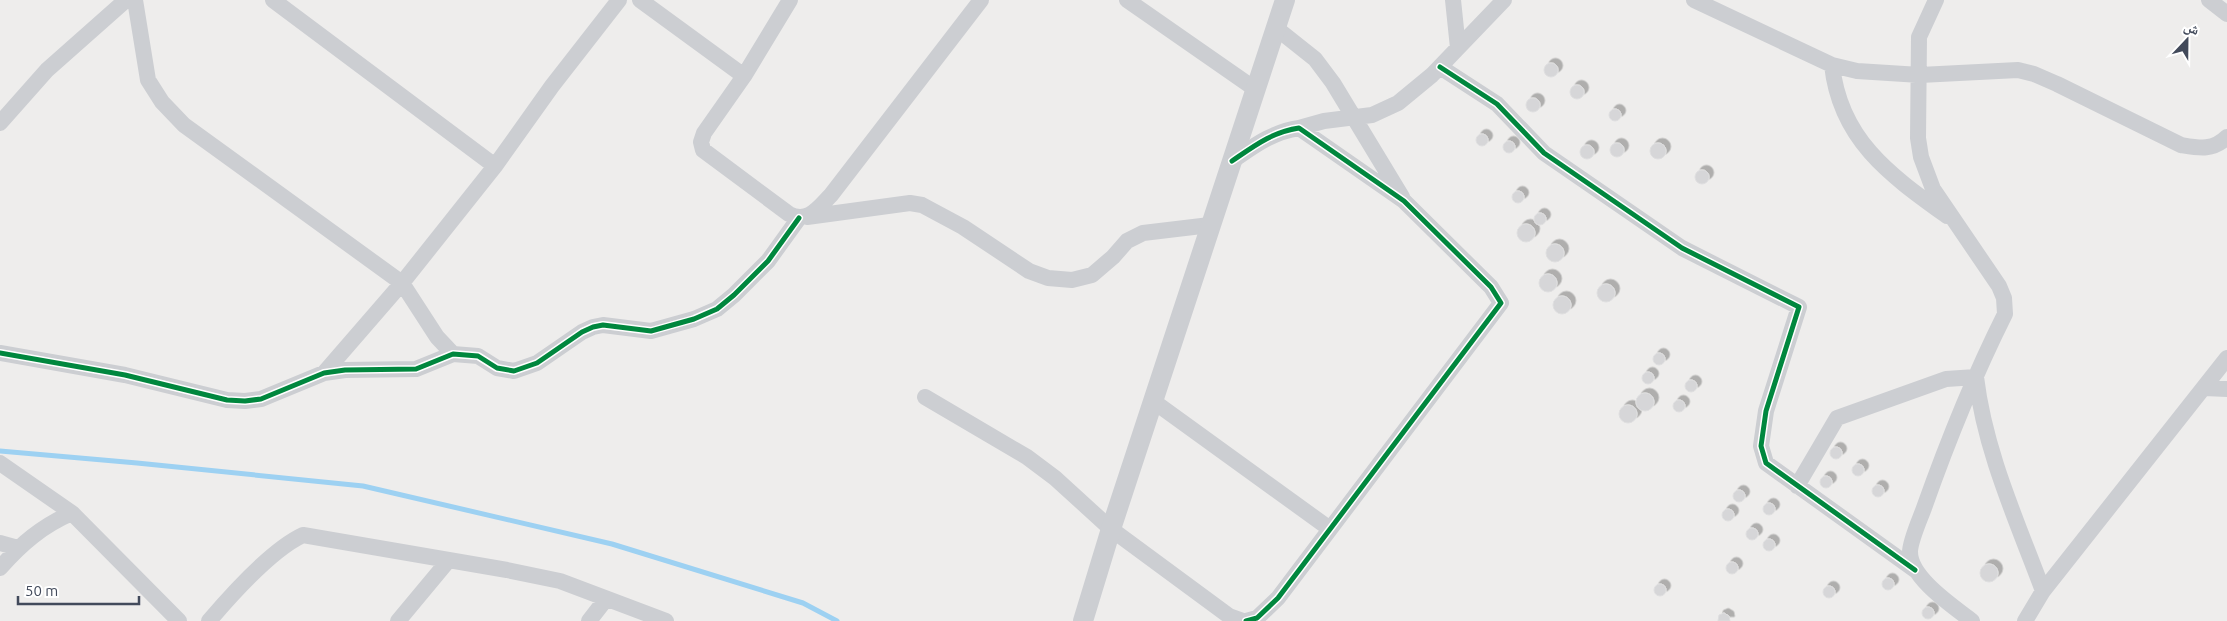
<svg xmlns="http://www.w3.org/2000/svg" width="2227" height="621" font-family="Ubuntu,'Noto Naskh Arabic',sans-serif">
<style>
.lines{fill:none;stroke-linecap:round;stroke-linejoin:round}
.stream{stroke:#9dd1f2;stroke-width:5}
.building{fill:#d6d6d8;stroke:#dededf;filter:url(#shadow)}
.minor{stroke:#ccced2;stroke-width:16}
.tertiary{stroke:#ccced2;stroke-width:20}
.cycleway-casing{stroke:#fff;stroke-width:8}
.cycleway{stroke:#00873e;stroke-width:5}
</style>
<defs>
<filter id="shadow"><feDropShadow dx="4.5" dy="-4.5" stdDeviation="0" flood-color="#0004"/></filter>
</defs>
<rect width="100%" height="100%" fill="#eeedec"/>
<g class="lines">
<!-- stream -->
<path class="stream" d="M0,451L137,463L363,486L612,544L803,603L837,621"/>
</g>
<!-- building -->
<path class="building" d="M1544 70a7 7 0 1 1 14 0a7 7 0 1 1-14 0Z
M1570 92a7 7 0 1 1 14 0a7 7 0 1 1-14 0Z
M1526 105a7 7 0 1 1 14 0a7 7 0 1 1-14 0Z
M1609 115a6 6 0 1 1 12 0a6 6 0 1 1-12 0Z
M1476 140a6 6 0 1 1 12 0a6 6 0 1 1-12 0Z
M1503 147a6 6 0 1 1 12 0a6 6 0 1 1-12 0Z
M1650 151a8 8 0 1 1 16 0a8 8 0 1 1-16 0Z
M1610 150a7 7 0 1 1 14 0a7 7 0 1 1-14 0Z
M1580 152a7 7 0 1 1 14 0a7 7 0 1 1-14 0Z
M1695 177a7 7 0 1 1 14 0a7 7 0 1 1-14 0Z
M1512 197a6 6 0 1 1 12 0a6 6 0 1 1-12 0Z
M1534 219a6 6 0 1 1 12 0a6 6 0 1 1-12 0Z
M1517 233a9 9 0 1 1 18 0a9 9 0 1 1-18 0Z
M1546 253a9 9 0 1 1 18 0a9 9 0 1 1-18 0Z
M1539 283a9 9 0 1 1 18 0a9 9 0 1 1-18 0Z
M1597 293a9 9 0 1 1 18 0a9 9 0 1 1-18 0Z
M1553 305a9 9 0 1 1 18 0a9 9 0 1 1-18 0Z
M1653 359a6 6 0 1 1 12 0a6 6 0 1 1-12 0Z
M1642 378a6 6 0 1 1 12 0a6 6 0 1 1-12 0Z
M1685 386a6 6 0 1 1 12 0a6 6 0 1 1-12 0Z
M1636 402a9 9 0 1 1 18 0a9 9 0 1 1-18 0Z
M1673 406a6 6 0 1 1 12 0a6 6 0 1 1-12 0Z
M1619 414a9 9 0 1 1 18 0a9 9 0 1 1-18 0Z
M1830 453a6 6 0 1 1 12 0a6 6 0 1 1-12 0Z
M1852 470a6 6 0 1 1 12 0a6 6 0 1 1-12 0Z
M1820 482a6 6 0 1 1 12 0a6 6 0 1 1-12 0Z
M1872 491a6 6 0 1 1 12 0a6 6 0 1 1-12 0Z
M1733 496a6 6 0 1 1 12 0a6 6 0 1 1-12 0Z
M1763 509a6 6 0 1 1 12 0a6 6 0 1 1-12 0Z
M1722 515a6 6 0 1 1 12 0a6 6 0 1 1-12 0Z
M1746 534a6 6 0 1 1 12 0a6 6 0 1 1-12 0Z
M1763 545a6 6 0 1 1 12 0a6 6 0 1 1-12 0Z
M1726 568a6 6 0 1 1 12 0a6 6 0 1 1-12 0Z
M1980 573a9 9 0 1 1 18 0a9 9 0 1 1-18 0Z
M1882 584a6 6 0 1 1 12 0a6 6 0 1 1-12 0Z
M1654 590a6 6 0 1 1 12 0a6 6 0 1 1-12 0Z
M1823 592a6 6 0 1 1 12 0a6 6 0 1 1-12 0Z
M1922 613a6 6 0 1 1 12 0a6 6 0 1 1-12 0Z
M1724,613L1729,616L1730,621H1718L1719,615Z"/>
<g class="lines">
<!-- minor -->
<path class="minor" d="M135,0L148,80L162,102L184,125L402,283L437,337L453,354
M273,0L495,166
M640,0L744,76
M790,0L744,76L704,133L701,142L703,150L789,214C808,224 819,207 831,195L981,0
M1127,0L1255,89
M1453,0L1458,48
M1694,0L1832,65L1857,71L1920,75L2018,70L2034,74L2057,84L2181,145C2199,148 2213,151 2227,137
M1936,0L1919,37L1918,138L1921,157L1933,189L1999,286L2004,298L2005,314C1974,376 1947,443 1924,508C1920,519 1910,541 1910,552C1910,578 1953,606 1972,621
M2209,0L2227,14
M1276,28L1315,59L1333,83L1402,197
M1832,65C1840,140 1890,175 1947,216
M1440,67L1497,104L1544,153L1682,248L1799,307L1766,411L1761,446L1766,463L1915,570
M0,123L47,70L126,0
M1299,128L1324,121L1372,115L1398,103L1432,75L1504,0
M1232,161C1254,146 1272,132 1299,128L1404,201L1491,287L1501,303L1278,598L1257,618L1246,621
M807,217L910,203L922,205L963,227L1029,271L1048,278L1072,280L1092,275L1113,257L1127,241L1143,233L1210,225
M0,353L125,375L227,400L245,401L261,399L324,373L345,370L416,369L453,354L478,356L497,368L514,371L537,363L582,332L593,327L603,325L651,331L694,319L717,309L734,295L768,261L799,218
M324,373L402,283L495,166L552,86L619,0
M2205,388L2227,389
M925,397L1027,457L1055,478L1111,529L1229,616L1243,621
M1153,401L1330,529
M0,463L72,513L179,621
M1797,486L1837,418L1946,379L1976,377C1985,452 2017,521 2043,591
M0,543L18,548
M0,568C21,544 42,526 72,513
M209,621C232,594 271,550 303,535L507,570L560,581L666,621
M398,621L448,561
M589,621L606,599
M2025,621L2043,591L2227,358"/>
<!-- tertiary -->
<path class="tertiary" d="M1083,621L1111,529L1285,0"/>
<!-- cycleway casing -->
<g class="cycleway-casing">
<path id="cycleway" d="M1440,67L1497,104L1544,153L1682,248L1799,307L1766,411L1761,446L1766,463L1915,570
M1232,161C1254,146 1272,132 1299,128L1404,201L1491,287L1501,303L1278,598L1257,618L1246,621
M0,353L125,375L227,400L245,401L261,399L324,373L345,370L416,369L453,354L478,356L497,368L514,371L537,363L582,332L593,327L603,325L651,331L694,319L717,309L734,295L768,261L799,218"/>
</g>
<!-- cycleway -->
<use href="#cycleway" class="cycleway"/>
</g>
<!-- north arrow -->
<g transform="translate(2187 40) rotate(22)" stroke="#ffffff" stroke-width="4" paint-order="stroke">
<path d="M0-4L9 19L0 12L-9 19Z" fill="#424a5b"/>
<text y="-8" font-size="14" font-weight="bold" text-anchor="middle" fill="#424a5b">ش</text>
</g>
<!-- scale -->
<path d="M18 596v8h121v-8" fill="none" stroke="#424a5b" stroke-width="2.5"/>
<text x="25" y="596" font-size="15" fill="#424a5b" stroke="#ffffff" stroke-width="4" paint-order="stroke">50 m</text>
</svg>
